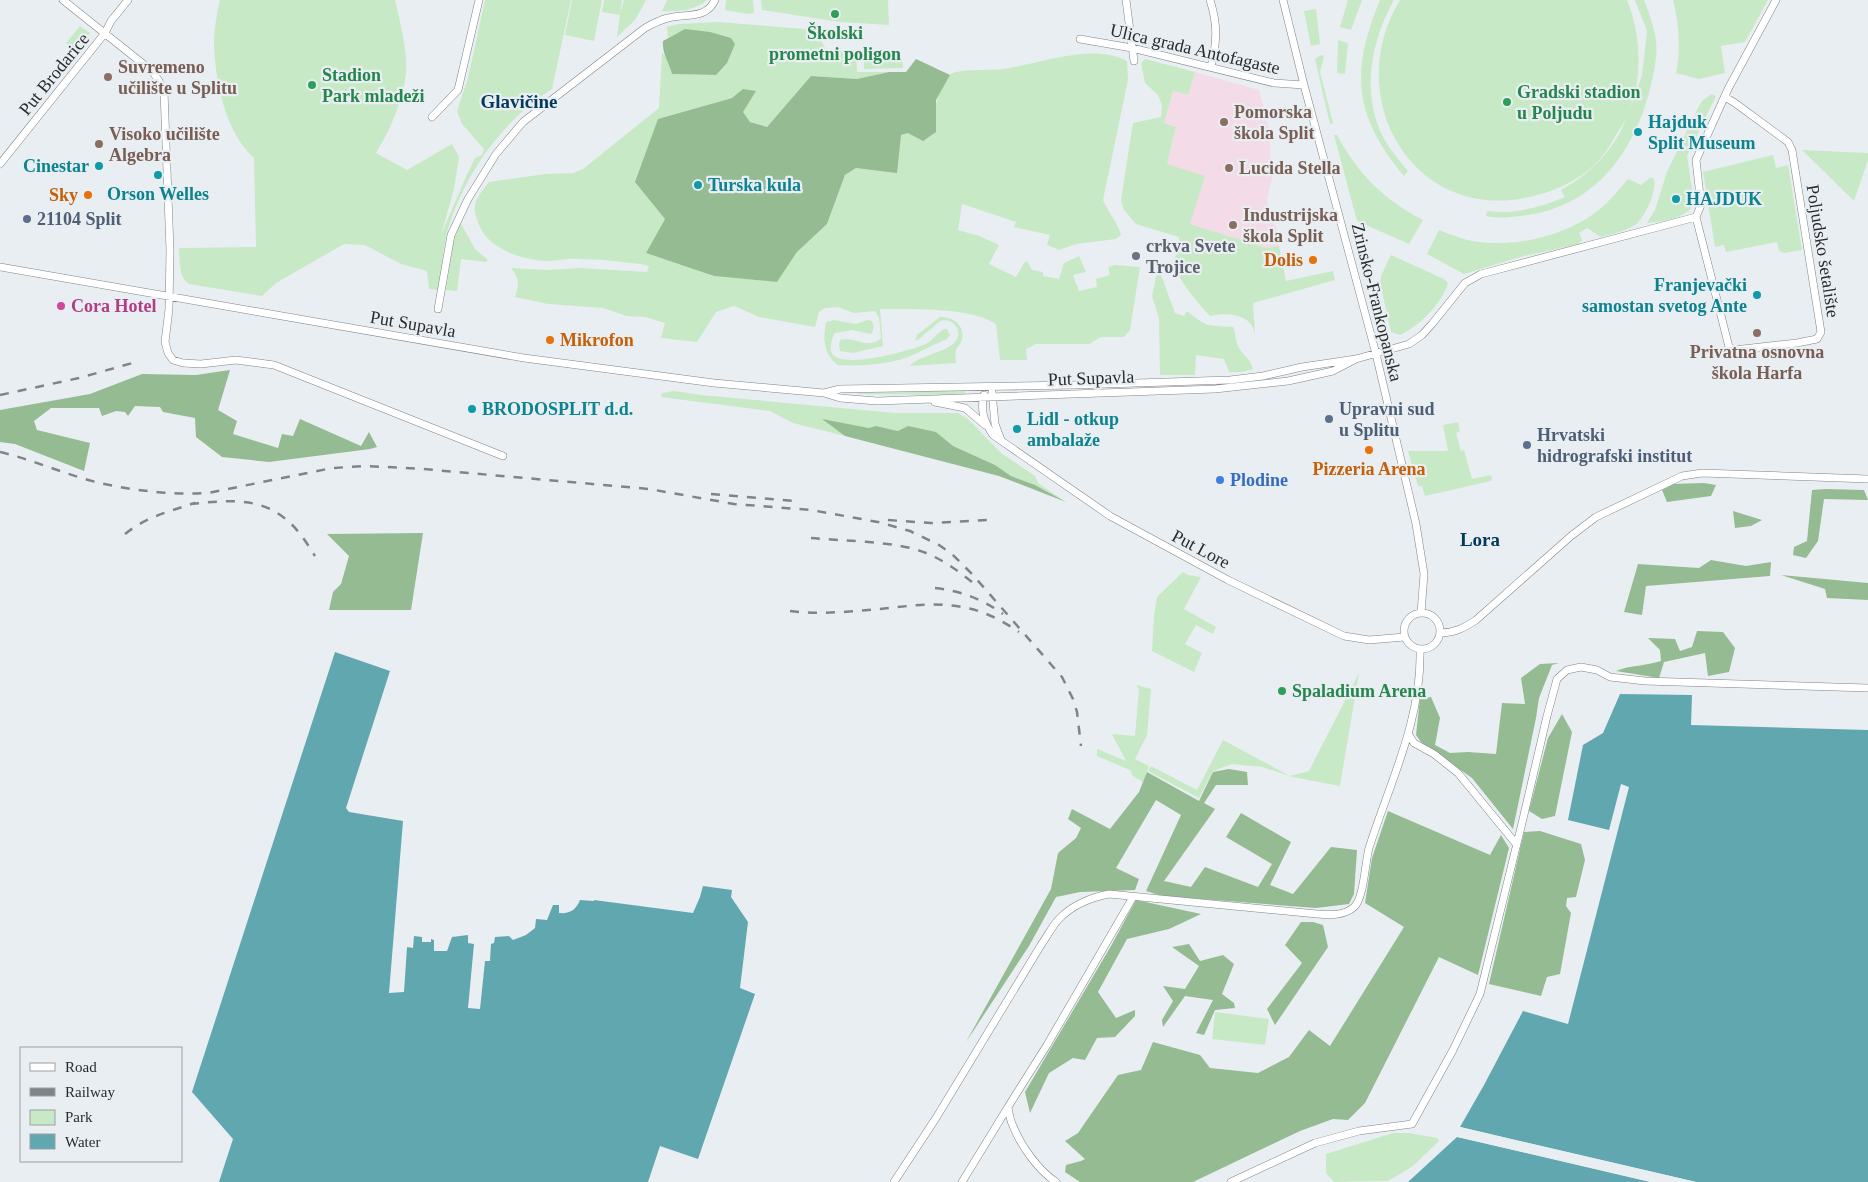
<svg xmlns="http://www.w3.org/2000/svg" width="1868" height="1182" font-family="Georgia,serif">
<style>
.education{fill:#f3dce8}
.green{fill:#c8e9c5}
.forest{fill:#95bb92}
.water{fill:#61a7af}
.pier{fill:#e9eef2}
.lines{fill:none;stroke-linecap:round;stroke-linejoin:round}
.street-casing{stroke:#7f8487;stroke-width:8}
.street{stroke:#fff;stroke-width:7}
.rail{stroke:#818487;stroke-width:2.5;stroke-dasharray:9 9;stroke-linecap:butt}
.leisure-dot{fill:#2e9e5b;stroke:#e9eef2;stroke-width:2}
.education-dot{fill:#8d6e63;stroke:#e9eef2;stroke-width:2}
.culture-dot{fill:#0f9aa8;stroke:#e9eef2;stroke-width:2}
.food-dot{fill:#e8710a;stroke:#e9eef2;stroke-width:2}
.service-dot{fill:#5c6f8a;stroke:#e9eef2;stroke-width:2}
.worship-dot{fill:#6b7280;stroke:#e9eef2;stroke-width:2}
.hotel-dot{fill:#d1479c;stroke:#e9eef2;stroke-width:2}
.shop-dot{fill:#3f7fe0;stroke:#e9eef2;stroke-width:2}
.labels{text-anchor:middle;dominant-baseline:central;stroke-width:4.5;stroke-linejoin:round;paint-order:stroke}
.leisure-label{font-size:18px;font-weight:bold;fill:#27864d;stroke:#e9eef2;text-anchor:start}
.street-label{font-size:18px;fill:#292b2d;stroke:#e9eef2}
.education-label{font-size:18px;font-weight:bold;fill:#785e54;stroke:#e9eef2;text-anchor:start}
.culture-label{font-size:18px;font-weight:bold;fill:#0d838f;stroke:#e9eef2;text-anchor:start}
.food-label{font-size:18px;font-weight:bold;fill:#c56008;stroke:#e9eef2;text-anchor:end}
.service-label{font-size:18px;font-weight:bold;fill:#4e5e75;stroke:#e9eef2;text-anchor:start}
.worship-label{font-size:18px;font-weight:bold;fill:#5b616d;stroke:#e9eef2;text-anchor:start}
.hotel-label{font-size:18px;font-weight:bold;fill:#b23c85;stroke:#e9eef2;text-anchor:start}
.shop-label{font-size:18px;font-weight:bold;fill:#366cbe;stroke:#e9eef2;text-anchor:start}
.neighbourhood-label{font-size:19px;font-weight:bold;fill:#033a5c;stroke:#e9eef2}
</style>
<rect width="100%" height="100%" fill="#e9eef2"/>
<!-- education -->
<path class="education" d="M1195,72L1259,90L1269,129L1272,178L1267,200L1269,216L1276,227L1279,246L1267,248L1190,224L1167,164L1176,127L1164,123L1173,91L1188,95Z"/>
<!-- green -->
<path class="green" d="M220,0H395C400,22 408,52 406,73C403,101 390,130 376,153L407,170L452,144L459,157L454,189L441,235L465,179L475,158L482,155L484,149L462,124L457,111L468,78L485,0H571L552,89C503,120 465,173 448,229C442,249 442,269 440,290L429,289L427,271L401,264L365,245L344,244L276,283L262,296L189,284C178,277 180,260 179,248L256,247L254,158C225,132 215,80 214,43C214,29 217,13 220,0Z
M572,0H602L594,41L565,35Z
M604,0H622L620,14L624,0H646L635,20L617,37L620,15L602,12Z
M667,0H707C697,10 676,12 662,11Z
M726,0H753L754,13L748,14L725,10Z
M761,0H888L889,25L840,22L762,10Z
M1348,0H1362L1351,30L1340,27Z
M1380,0H1394C1371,40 1361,94 1383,137C1390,150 1399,160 1408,171L1404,176C1354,116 1350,72 1380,0Z
M1400,0H1627C1639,30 1641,59 1636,90C1635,97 1631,103 1630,109L1642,75L1647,31L1635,0H1644C1649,12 1654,27 1656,40C1658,58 1653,76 1649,93C1632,155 1594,205 1528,215C1513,217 1501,219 1486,216L1487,211C1514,215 1540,207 1565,197L1561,190C1589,175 1615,149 1626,119C1616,134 1608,152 1594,165C1578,180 1558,190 1537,195C1417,229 1339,100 1400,0Z
M1673,0H1768L1745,42L1721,46L1725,73L1699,79L1676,73C1681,49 1679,24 1673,0Z
M1316,9L1320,44L1311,46L1304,11Z
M718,22L816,30L826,50L856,52L857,72H889L857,79L811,76L767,127L750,122L732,98L658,119L665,219L646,253L714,276L777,282L797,252L827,224L845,175L856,168L873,169L901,135L908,133L936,132C936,110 933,104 944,85C946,82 948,77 950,75C956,68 992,71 1003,69C1039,64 1093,42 1127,61L1128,80L1103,200C1108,212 1118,223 1121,235L1116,239L1076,244L1059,250L1047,245L1050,235L1014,227L1016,222L962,204L958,230L979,236L999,245L989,264L1016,277L1024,263L1027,261L1032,270L1043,272V276L1059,279L1064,263L1079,256L1086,272L1073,275L1079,291L1097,287L1096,279L1110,275L1108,267L1115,265L1140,267L1130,330L1124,337H1101L1089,344H1036L1026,349L1027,360H1000L996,324C972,307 911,309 880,309L883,346L853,353L840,351L839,345L840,340C854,335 868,351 881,338L879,318L875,311L854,313L838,307L825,308L819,312L815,327L759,317L734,306L716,312L697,342L661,338L665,323L645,317L627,316L603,308L548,304L515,297C519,284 520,279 511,268L546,270L580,268L647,272L649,266L641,264C621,262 600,259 580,259C569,258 559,261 549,261C526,261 490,250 480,227C470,205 475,200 489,182L546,174L573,173L583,169L659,108L662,52L669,62L672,74L716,75L686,29L668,38L667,27L679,24Z
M80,26L90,33L76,51L66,43Z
M1338,40L1348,43L1345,74L1337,73Z
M1321,55L1324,56L1320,72L1333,123L1332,124H1330L1315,59Z
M1145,59L1195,72L1188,95L1173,91L1164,123L1176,127L1167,164L1205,176L1190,224L1267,248L1279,246L1286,281L1333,271L1335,280L1253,303L1255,335C1254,331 1253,326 1250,323C1241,313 1222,313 1210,316C1200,305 1176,279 1175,263C1174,253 1181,248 1179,237L1136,224L1124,210L1121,200L1133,123L1161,117L1162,105L1158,95L1145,83L1141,63Z
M902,60L903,68L864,69V61Z
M1712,94L1716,96L1687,156L1694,203C1689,218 1661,222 1647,223L1655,210L1667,172L1699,106L1703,100Z
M1334,135H1337C1358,174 1383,199 1423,220L1409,244L1357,221Z
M1802,150L1868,153V160L1854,201Z
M1773,155L1776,168L1788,165L1802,250L1784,253L1779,251L1777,242L1726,252L1724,245L1715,247L1703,172Z
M1650,178H1653C1659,188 1644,219 1635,225C1625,231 1612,234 1601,237L1587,228L1579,233L1582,240L1579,244L1520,257L1464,274L1427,254L1439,230C1450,234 1461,239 1472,241C1513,248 1563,237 1596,212C1608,203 1618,191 1628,179L1641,185Z
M460,222L475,249L488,260L486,262L461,259L457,291L446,290L453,244Z
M1391,255L1444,279L1448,283C1442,304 1419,326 1400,335L1391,332L1380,283L1381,276Z
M1157,272H1160L1175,313L1184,316L1187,311C1208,328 1206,325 1233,327C1236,333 1235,341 1239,348C1244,357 1250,358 1253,369L1241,372H1229L1224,359L1196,355L1195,375H1160L1159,318L1152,296Z
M940,317C953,317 965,325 962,339C961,344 957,347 956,350C955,354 956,359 956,363L910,366C917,356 945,353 955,342C964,331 953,317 940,321L919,339L915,341L917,335Z
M834,320L856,324L868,320L872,321C874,325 874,330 871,334L852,330L835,333C832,338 830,345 831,351C836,372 912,350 926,344C933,340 937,333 944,329H947L950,335L947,339C934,344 921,352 908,357C886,365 861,366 838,365C823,354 823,339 826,322Z
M965,390V395L858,394V393Z
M674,391L701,395L895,413H958L968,419L1001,453L1035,476L1038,483L1066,502L1035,485L1011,476L995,465L953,446L936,432L898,431L876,426L869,428L824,420L845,436L793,423L770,411L661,397L662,393Z
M1458,422L1460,431L1456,433L1461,451L1464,450L1472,479L1491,475L1492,479L1491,481L1425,496L1422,486H1418L1408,451H1448L1443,425Z
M1183,572L1188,575L1201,577L1184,609L1216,627L1213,634L1196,625L1185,644L1202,653L1194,672L1152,651L1154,615L1157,597Z
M1359,673L1340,786L1293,777L1262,767L1232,764L1213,771L1199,798L1148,771L1151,766L1197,790L1223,740L1290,776L1309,771Z
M1136,685L1151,689L1147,735L1135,759L1149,766L1143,782L1133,776L1130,770L1097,756V749L1126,761L1112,734L1135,736L1139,689Z
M1215,1012L1269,1019L1265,1045L1212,1039Z
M1393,1133H1409L1437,1138L1439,1141L1413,1166L1388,1181L1334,1182L1326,1173V1154Z"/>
<!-- forest -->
<path class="forest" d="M685,29L710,32L731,38L735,44L727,63L716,75L672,74C669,61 662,55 663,41Z
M916,59L950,75L936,100V132L923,141L908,133L901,135L897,173L856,168L845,175L827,224L797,252L777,282L714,276L646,253L665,219L635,182L658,119L732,98L743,89L756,91L743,112L750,122L767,127L811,76L857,79L889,72H906Z
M230,370L218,410L237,421L233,434L278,448L282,434L293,436L300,419L361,446L369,432L377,447L370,449L269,462L222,457L196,437L195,418L163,412L160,407L135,406L128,416L125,412L116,411L102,416L99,408H51L34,421L37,430L90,443L84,471L15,444L0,442V410L90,394L142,374L196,375Z
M822,419L869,428L876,426L898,431L908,426L936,432L953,446L995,465L1011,476L1035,485L1066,502L999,476L845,436Z
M1704,483L1716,485L1711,496L1667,502L1662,490L1673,484Z
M1826,489L1864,490L1868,500L1824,499L1818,541L1806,558L1793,555L1794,547L1807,541L1812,490Z
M1733,511L1762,520L1751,526L1735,528Z
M423,533L411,610H329L333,592L341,584L349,556L327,534Z
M1711,560L1746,566L1771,562L1770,576L1646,586L1642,615L1624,612L1638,564L1699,568Z
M1781,575L1868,583V600L1827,598L1825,589Z
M1697,631L1723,632L1735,648L1729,672L1708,676L1705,653L1664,662L1659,678L1616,671C1631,665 1646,666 1661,661L1660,650L1648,638L1675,639L1680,651L1692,647Z
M1559,663L1552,665L1539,698L1536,718L1513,829L1472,778L1421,742L1416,735L1420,698L1431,697L1440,718L1435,745L1450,753L1468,752L1496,754L1502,703L1525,704L1521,678L1540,664Z
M1562,714L1572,732L1555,816L1542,819L1529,811L1548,738Z
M1229,769L1247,772L1248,785H1216L1204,803L1215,809L1164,881L1191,887L1205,867L1258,887L1272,864L1226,837L1241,813L1291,842L1270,885L1293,894L1331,847L1357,850L1354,894L1349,904L1316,908L1162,896L1146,891L1181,815L1156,800L1116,868L1139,879L1135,890L1080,892L1056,897L1029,946L966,1042L1051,889L1058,853L1076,838L1081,828L1068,819L1072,809L1110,829L1139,792L1147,772L1199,801L1213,772Z
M1388,811L1490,855L1501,835L1509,848L1478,975L1439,957L1365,1103L1348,1120L1333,1119L1300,1131L1193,1182H1080L1065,1172L1066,1165L1081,1161L1085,1159L1065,1141L1078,1133L1118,1075L1141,1070L1153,1042L1200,1055L1210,1068L1258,1073L1289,1057L1309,1030L1330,1046L1404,927L1365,903L1372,858Z
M1540,831L1581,844L1585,860L1576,897L1567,898L1566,906L1571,913L1560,974L1547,977L1541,996L1489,984L1524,832Z
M1136,900L1201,914L1169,929L1127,939L1098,992L1116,1018L1135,1010V1016L1115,1037L1097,1038L1085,1060L1073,1058L1049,1073L1030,1113L1025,1092L1111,946Z
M1301,922H1313L1323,925L1328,947L1275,1025L1267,1009L1302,963L1285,945Z
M1189,944L1200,961L1223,955L1234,964L1222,994L1234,1003L1235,1008L1215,1010L1204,1035L1196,1033L1213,1000L1185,996L1163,1027L1162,1020L1173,1001L1163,986L1185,989L1199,966L1172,947Z"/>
<!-- water -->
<path class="water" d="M335,652L390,671L346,808L349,812L403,821L389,993L404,992L407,947L413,948L414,936L422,937V942H431V939L434,940V951H447L452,937L468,935V943L474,944L468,1008L480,1009L485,961H490L491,944L494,943L495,937L509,936L513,940L526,935L535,928L536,919L547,920L553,905H559V913C570,914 576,910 580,900L594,901V900L693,913L700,897L703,886L732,890L731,897L748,922L740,988L755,994L698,1159L660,1146L648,1182H219L233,1139L192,1092Z
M1620,694L1692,695L1691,725L1868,730V1182H1696L1460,1127L1484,1085L1523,1011L1568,1024L1629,787L1621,784L1609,830L1568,820L1583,745L1603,733Z
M1457,1137L1650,1182H1408Z"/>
<!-- pier -->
<path class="pier" d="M1460,1127L1696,1182H1685L1459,1129Z
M1458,1135L1651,1180L1652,1182L1458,1137Z"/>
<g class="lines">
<!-- street casing -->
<g class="street-casing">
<path id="street" d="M63,0L152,71L159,81L164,91L170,250L169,309L165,342L168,353L173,360L183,363L201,364L236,360L274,365L503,456
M1126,0L1134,61
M1210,0C1218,25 1217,42 1211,67
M1283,0L1304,85L1376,354L1416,524L1424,574L1421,613
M1080,39L1132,48L1274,83L1304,85
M432,117L458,90L479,0
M0,164L105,33L111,21L128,0
M1696,217L1729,347L1734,350L1797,343L1817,339L1821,332L1792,150L1788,142L1735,103L1725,97
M0,267L524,358L714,383L824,393L840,398L877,401L1215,389L1288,381L1333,371L1356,359
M438,309L451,235L468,199L496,154L523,122L645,28C652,24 660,20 668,18C685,13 706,20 715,0
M992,392L995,424L1001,440
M824,393L840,389L1074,385L1230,380L1263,376L1302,367L1356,359L1409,344L1422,335L1432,324L1465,283L1481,274L1696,217L1701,205L1696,160L1728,89L1776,0
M984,395C980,410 984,422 993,435L1110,516L1228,580L1344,636L1369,640L1405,637
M935,402L965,408L985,425
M1404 631a18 18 0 1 1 36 0a18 18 0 1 1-36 0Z
M1440,633C1454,633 1464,628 1476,620L1571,536L1596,517L1682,476L1702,473L1868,479
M1409,735L1414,743L1434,754L1458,773L1517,845
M894,1182L936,1118L1041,945C1047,937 1052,926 1059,919C1072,905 1092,897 1109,894L1317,914C1330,915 1344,916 1354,907C1364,898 1365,863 1369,848C1390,782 1422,720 1420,649
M962,1182L1008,1107
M1056,1182C1038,1170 1021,1146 1013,1126C1010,1120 1009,1113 1008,1107L1047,1045L1133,897
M1231,1182L1315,1143L1359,1131L1412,1124L1453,1050L1480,994L1523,819L1547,716L1557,679L1567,670L1581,667L1597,670L1610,677L1645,681L1868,688"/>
</g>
<!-- street -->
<use href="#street" class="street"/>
<!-- rail -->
<path class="rail" d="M0,395L79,378L136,362
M0,452C34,460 66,475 100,483C136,491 171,495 208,493L332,468L367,466L423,469L649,489L734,504L811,510L878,522L910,531L939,545L952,554L972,574L1062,677L1073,699L1077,712L1081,746
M711,494L796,501
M190,504C222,501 256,496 283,517C297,527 306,542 315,556
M888,520L931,523L988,520
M125,534C146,517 170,511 195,503
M811,538C843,541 898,541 926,553C943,560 957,570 972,582
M935,588C961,591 982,599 1003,614
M790,611C823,615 857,611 890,608C915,605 942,602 967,608C986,612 1003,621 1019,632"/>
</g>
<!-- markers -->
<g class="leisure-dot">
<circle cx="835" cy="14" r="5"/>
<circle cx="312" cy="85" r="5"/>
<circle cx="1507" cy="102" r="5"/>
<circle cx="1282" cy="691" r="5"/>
</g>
<g class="education-dot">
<circle cx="108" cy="77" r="5"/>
<circle cx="1224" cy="122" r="5"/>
<circle cx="99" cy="144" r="5"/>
<circle cx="1229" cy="168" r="5"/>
<circle cx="1233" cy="225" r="5"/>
<circle cx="1757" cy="333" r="5"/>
</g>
<g class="culture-dot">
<circle cx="1638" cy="132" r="5"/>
<circle cx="99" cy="166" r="5"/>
<circle cx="158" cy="175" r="5"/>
<circle cx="698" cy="185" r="5"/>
<circle cx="1676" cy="199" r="5"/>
<circle cx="1757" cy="295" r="5"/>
<circle cx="472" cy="409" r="5"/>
<circle cx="1017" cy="429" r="5"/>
</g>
<g class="food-dot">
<circle cx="88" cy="195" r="5"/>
<circle cx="1313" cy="260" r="5"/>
<circle cx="550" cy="340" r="5"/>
<circle cx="1369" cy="450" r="5"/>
</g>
<g class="service-dot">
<circle cx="27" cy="219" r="5"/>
<circle cx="1329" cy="419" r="5"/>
<circle cx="1527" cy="445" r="5"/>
</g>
<circle class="worship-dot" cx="1136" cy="256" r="5"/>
<circle class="hotel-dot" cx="61" cy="306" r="5"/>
<circle class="shop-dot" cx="1220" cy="480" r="5"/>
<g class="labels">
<!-- leisure labels -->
<g class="leisure-label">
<text x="835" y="33" text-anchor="middle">Školski<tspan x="835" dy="21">prometni poligon</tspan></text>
<text x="322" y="75">Stadion<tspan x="322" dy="21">Park mladeži</tspan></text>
<text x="1517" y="92">Gradski stadion<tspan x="1517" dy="21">u Poljudu</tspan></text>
<text x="1292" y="691">Spaladium Arena</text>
</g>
<!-- street labels -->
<g class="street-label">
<text transform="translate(1195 49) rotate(13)">Ulica grada Antofagaste</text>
<text transform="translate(54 74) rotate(-51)">Put Brodarice</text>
<text transform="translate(1823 251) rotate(81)">Poljudsko šetalište</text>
<text transform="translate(1377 302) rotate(76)">Zrinsko-Frankopanska</text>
<text transform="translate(413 324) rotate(10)">Put Supavla</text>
<text transform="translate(1091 378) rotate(-2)">Put Supavla</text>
<text transform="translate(1201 549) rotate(28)">Put Lore</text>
</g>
<!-- education labels -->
<g class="education-label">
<text x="118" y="67">Suvremeno<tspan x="118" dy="21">učilište u Splitu</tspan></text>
<text x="1234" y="112">Pomorska<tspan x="1234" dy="21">škola Split</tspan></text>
<text x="109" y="134">Visoko učilište<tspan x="109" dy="21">Algebra</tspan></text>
<text x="1239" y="168">Lucida Stella</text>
<text x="1243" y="215">Industrijska<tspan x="1243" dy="21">škola Split</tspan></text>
<text x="1757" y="352" text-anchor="middle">Privatna osnovna<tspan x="1757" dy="21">škola Harfa</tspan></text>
</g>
<!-- culture labels -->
<g class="culture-label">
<text x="1648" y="122">Hajduk<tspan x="1648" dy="21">Split Museum</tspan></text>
<text x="89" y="166" text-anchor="end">Cinestar</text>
<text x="708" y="185">Turska kula</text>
<text x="158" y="194" text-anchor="middle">Orson Welles</text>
<text x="1686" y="199">HAJDUK</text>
<text x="1747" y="285" text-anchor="end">Franjevački<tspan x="1747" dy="21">samostan svetog Ante</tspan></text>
<text x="482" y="409">BRODOSPLIT d.d.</text>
<text x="1027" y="419">Lidl - otkup<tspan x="1027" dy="21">ambalaže</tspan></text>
</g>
<!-- food labels -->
<g class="food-label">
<text x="78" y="195">Sky</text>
<text x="1303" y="260">Dolis</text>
<text x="560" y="340" text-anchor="start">Mikrofon</text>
<text x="1369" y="469" text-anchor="middle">Pizzeria Arena</text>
</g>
<!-- service labels -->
<g class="service-label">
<text x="37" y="219">21104 Split</text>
<text x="1339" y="409">Upravni sud<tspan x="1339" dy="21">u Splitu</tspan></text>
<text x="1537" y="435">Hrvatski<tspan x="1537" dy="21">hidrografski institut</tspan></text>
</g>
<!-- worship labels -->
<g class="worship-label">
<text x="1146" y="246">crkva Svete<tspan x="1146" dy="21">Trojice</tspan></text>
</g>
<!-- hotel labels -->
<g class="hotel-label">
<text x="71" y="306">Cora Hotel</text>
</g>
<!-- shop labels -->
<g class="shop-label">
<text x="1230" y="480">Plodine</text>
</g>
<!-- neighbourhood labels -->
<g class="neighbourhood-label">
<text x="519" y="101">Glavičine</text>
<text x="1480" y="539">Lora</text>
</g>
</g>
<!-- legend -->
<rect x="20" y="1047" width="162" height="115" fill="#e9eef2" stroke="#9ca0a3"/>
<rect x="30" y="1063" width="25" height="8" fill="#ffffff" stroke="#9ca0a3"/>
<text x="65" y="1072" font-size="15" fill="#292b2d">Road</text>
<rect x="30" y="1088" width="25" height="8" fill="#818487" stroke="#9ca0a3"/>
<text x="65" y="1097" font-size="15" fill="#292b2d">Railway</text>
<rect x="30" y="1110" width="25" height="15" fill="#c8e9c5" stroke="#9ca0a3"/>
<text x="65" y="1122" font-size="15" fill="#292b2d">Park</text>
<rect x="30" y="1134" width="25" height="15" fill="#61a7af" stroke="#9ca0a3"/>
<text x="65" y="1147" font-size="15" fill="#292b2d">Water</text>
</svg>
